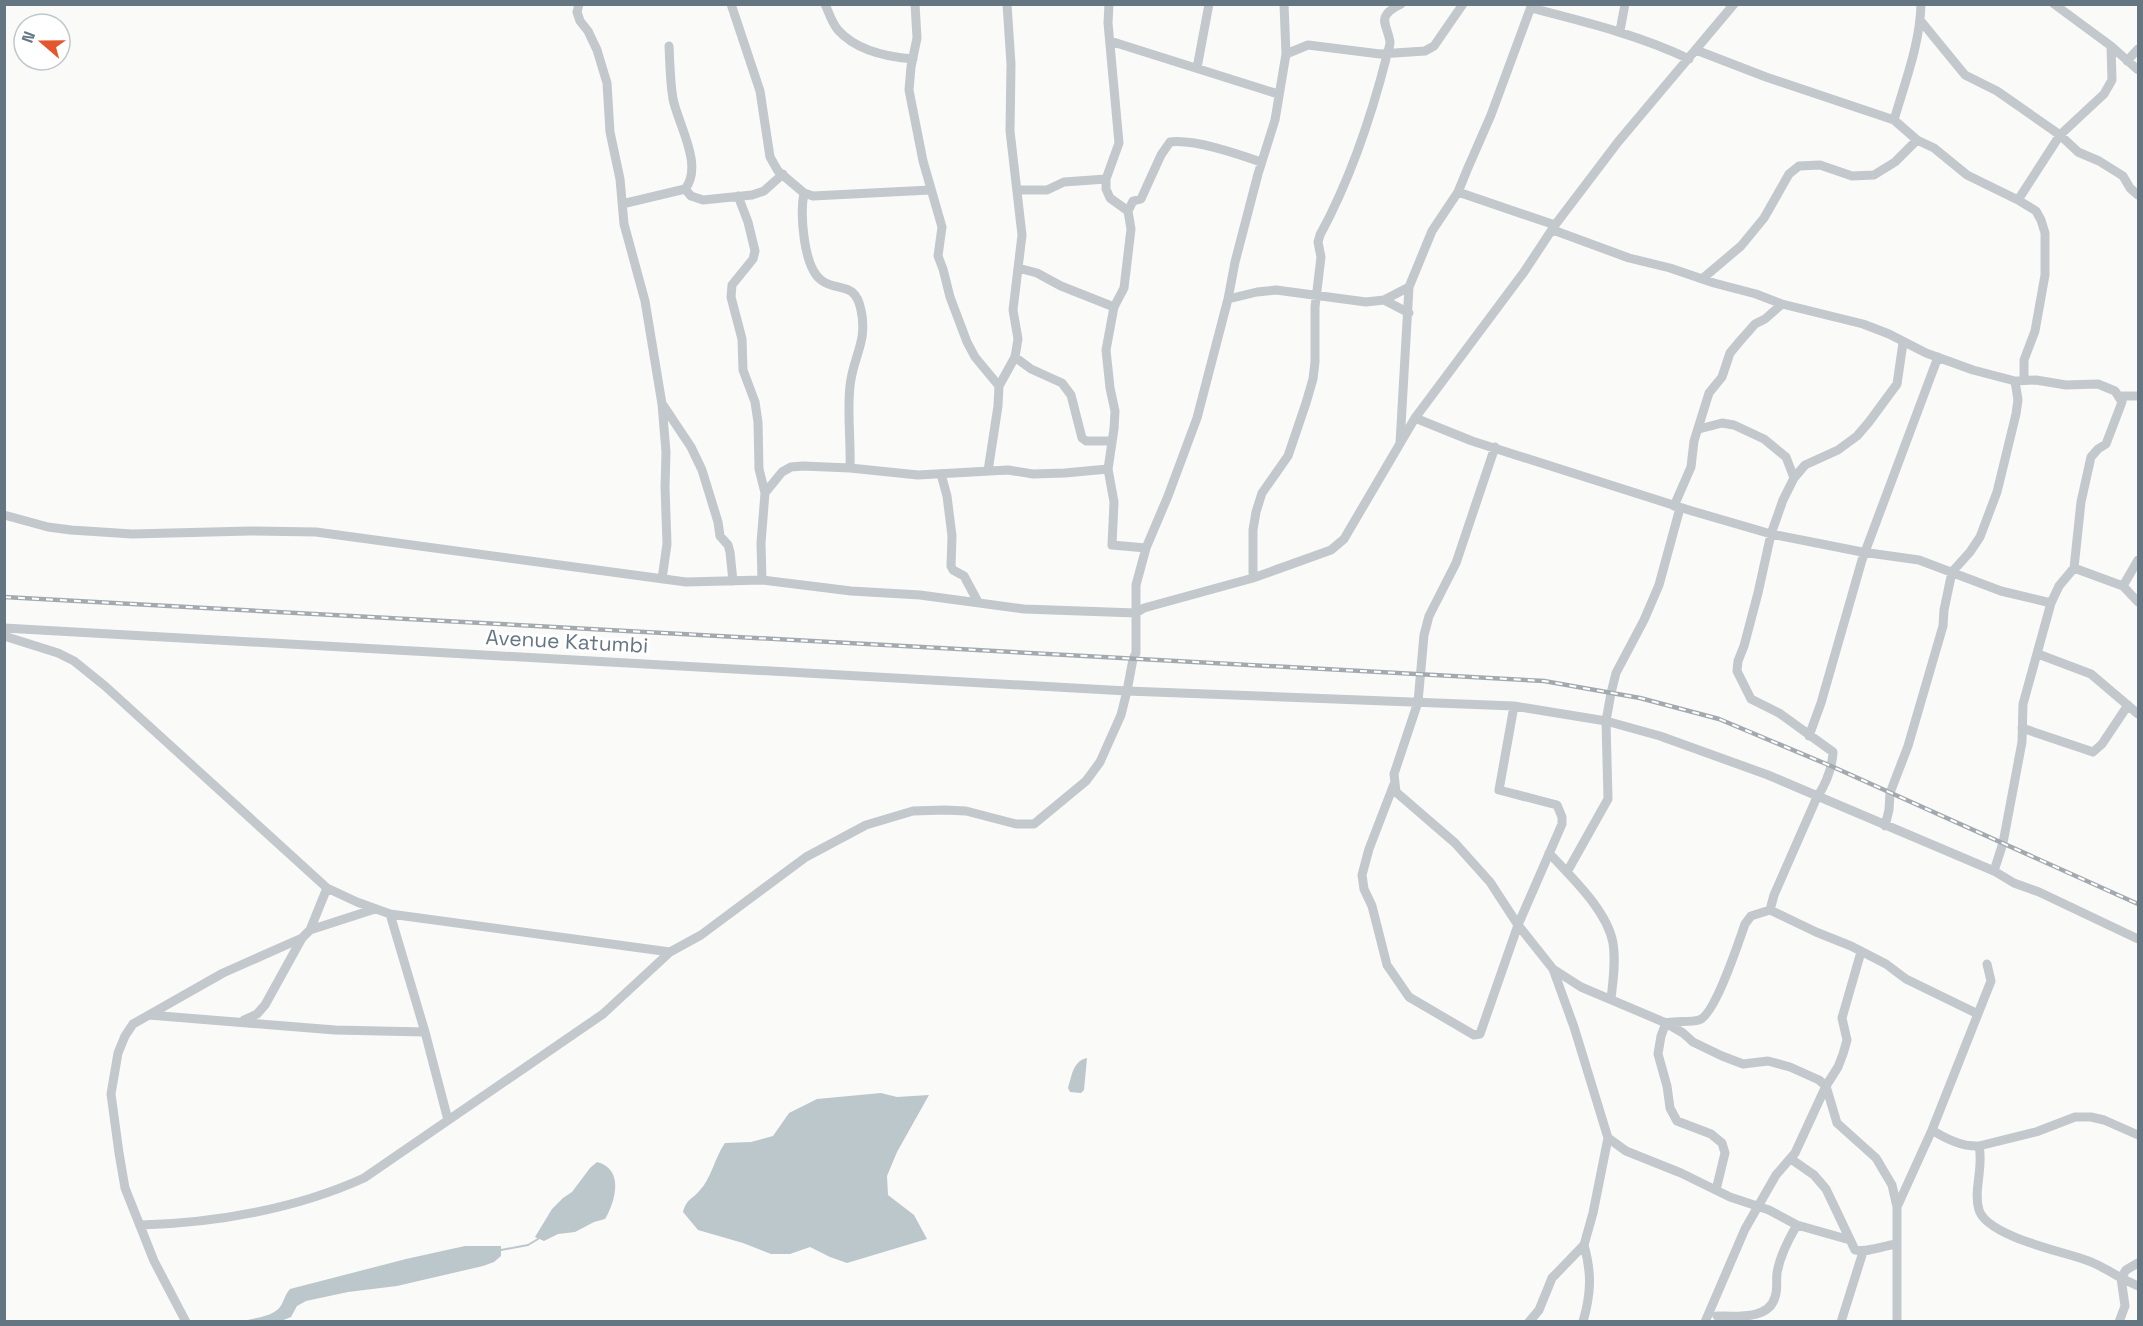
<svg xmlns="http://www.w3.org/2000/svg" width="2143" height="1326" font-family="'Space Grotesk',sans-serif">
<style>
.water{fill:#bbc7cb}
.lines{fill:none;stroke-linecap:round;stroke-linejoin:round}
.stream{stroke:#bbc7cb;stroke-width:2}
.street{stroke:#c3c8cc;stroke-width:9}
.rail-casing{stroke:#a2aab0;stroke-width:4.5}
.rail{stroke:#fff;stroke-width:2;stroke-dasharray:7;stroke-linecap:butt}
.labels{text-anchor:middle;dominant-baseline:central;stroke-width:6;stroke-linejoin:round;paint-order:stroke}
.street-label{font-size:21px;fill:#657683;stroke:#fff}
</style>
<rect width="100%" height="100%" fill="#fafaf8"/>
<!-- water -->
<path class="water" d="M1087,1058L1084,1090L1081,1093L1070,1092L1068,1088C1072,1075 1073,1061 1087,1058Z
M881,1093L897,1097L929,1095L897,1152L887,1176L888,1195L914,1215L927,1239L847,1263L830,1257L810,1247L790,1254H771L743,1243L698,1230L683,1212C687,1198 692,1200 700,1190C711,1179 715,1157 725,1143L751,1142L773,1136L789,1113L817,1099Z
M597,1162C625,1169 615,1202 605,1219L594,1222L575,1232L558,1234L544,1241L535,1237L552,1209L563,1198L572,1192L590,1168Z
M465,1246H501V1256L494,1262L483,1266L397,1286L348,1292L306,1301L297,1306L291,1317L281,1321H242C254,1318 272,1317 280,1307C284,1302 284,1296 290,1289L406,1259Z"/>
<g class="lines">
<!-- stream -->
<path class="stream" d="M501,1250L528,1245L538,1239"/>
<!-- street -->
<path class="street" d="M579,4L577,12L580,21L588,31L597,50L607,83L610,132L620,179L624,224L645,301L662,404L666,452L665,487L667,544L662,579
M731,4L760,91L770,157L778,171L804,193L813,196L930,190
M825,4C829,13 832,23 838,30C856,50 887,57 913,59
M915,4L917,38L911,67L909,90L923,161L942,227L938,256L943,269L950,297L967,342L975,357L999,386L998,406L988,471
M1109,4L1108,23L1119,143L1106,179V189L1110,198L1128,211L1131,229L1124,288L1114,307L1106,350L1110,388L1115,411L1114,429L1108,469L1114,502L1112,545L1146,548
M2054,4L2111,46L2138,70
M1531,8C1585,22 1639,35 1689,59
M1920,20L1965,75L1997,91L2060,135L2078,152L2099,161L2123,176L2130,188L2138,195
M1620,31L1625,4
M1110,41L1278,94
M1696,50L1766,77L1894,120L1917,140L1934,148L1967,175L2018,200L2036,211L2041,220L2045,233V275L2035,331L2024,360V380
M1286,54L1308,45L1380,54L1425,51L1434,46L1463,4
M2127,61L2138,49
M1197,68L1209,4
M1894,120C1905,82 1920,44 1921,4
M685,189L691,196L703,200L752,195L764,191L783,174
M1018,190H1047L1064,182L1106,179
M1458,192L1555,225
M804,193C800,213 803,266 821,280C838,293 855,280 861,310C868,342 853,356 850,386C847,413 851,441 850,468
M738,196L748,222L755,251L753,259L732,285L731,297L742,339L743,370L755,402L758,422L759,469L765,493L761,543L762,580
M2018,200L2060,135L2104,94L2112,80L2111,46
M622,204L685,189C704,166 678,124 673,99C670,81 670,64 669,46
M1128,211L1133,201L1141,199L1161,155L1170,142C1195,139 1238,154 1261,162
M1553,230L1629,258L1670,268L1714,283L1756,294L1782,304L1863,324L1889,334L1926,353L1973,370L2015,381L2036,380L2066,385L2098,384L2115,391L2122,402L2106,444L2098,449L2091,457L2081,502L2074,568
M1018,268L1037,273L1061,286L1114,307
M1702,279L1741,246L1764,218L1789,174L1799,166L1820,165L1852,176L1874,175L1895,162L1917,140
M1228,299L1257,292L1276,290L1366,302L1384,300L1409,287
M1384,300L1409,313
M1903,343L1897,384L1869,422L1857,436L1838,450L1805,465L1794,478L1783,500L1771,534L1758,593L1744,646L1738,661L1737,671L1751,699L1779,713L1833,752C1832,768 1826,784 1817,797L1774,895L1770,910L1816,932L1851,946L1886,964L1906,979L1978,1014
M1015,357L1031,369L1062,383L1071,395L1082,438L1086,441H1112
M999,386L1015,357L1018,339L1013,310L1022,235L1010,131L1011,64L1007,4
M2119,396H2138
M663,405L691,447L702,470L718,522L720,536L728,545L730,552L733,581
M1415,418L1472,441L1692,511L1771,534L1862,552L1919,560L2001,591L2051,603L2059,586L2074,568L2123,586L2138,560
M1699,429L1722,423L1734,425L1764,439L1786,457L1794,478
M1400,443L1409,287L1432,231L1458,192L1467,170L1491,115L1532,4
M1495,447L1456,563L1429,616L1424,635L1418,702L1394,774L1396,792L1455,843L1490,882L1518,925L1553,969L1581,987L1666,1023L1683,1033L1693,1042L1722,1056L1743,1064L1768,1061L1790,1067L1819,1080L1826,1086L1837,1123L1876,1158L1892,1185L1897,1207V1322
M941,474L947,496L952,536L951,566L953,570L964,576L978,602
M765,493L782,472L791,467L803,466L850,468L918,475L1008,470L1033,474L1065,473L1108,469
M1674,506L1691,467L1694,441L1709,393L1722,377L1730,353L1740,341L1755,324L1765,319L1782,304
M4,515L48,527L71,530L132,534L250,531L316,532L686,582L762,580L851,591L920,595L1024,609L1136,613L1144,608L1253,578L1331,550L1344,539L1415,418L1524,272L1555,225L1618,142L1734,4
M1253,578V530L1256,512L1262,493L1288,456L1306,403L1313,379L1315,362V307L1321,257L1318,242L1320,235C1351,178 1371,118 1387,55C1388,51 1390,46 1390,42C1387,23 1375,17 1401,4
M2123,586L2138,602
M4,628L1127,691L1133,659L1136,653V585L1146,548L1168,496L1197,418L1228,299L1235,262L1258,174L1275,120L1286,54L1284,4
M4,636L58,653L74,661L105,686L327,888L357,902L390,914L670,952
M2038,654L2091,674L2138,714
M2022,728L2093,752L2102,744L2128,705
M1809,736L1821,703L1862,560L1938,357
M1394,784L1369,849L1362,875L1364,889L1372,906L1387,965L1409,997L1474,1035L1480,1034L1518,925L1562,824V817L1557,805L1499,790L1514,706
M1885,826L1889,810L1890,793L1908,746L1943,626L1944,610L1952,572L1970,552L1980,537L1997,492L2016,414L2018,400L2015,381
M1549,853C1571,877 1607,910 1613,943C1616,961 1613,981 1611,999
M1994,871L2003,843L2022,742L2023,704L2051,603
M1567,872L1608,799L1606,721L1611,693L1616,673L1644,620L1659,585L1680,508
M390,914L425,1032L448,1120
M310,930L375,909
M149,1015L335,1030L425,1032
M244,1020L257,1014L265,1005L302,938
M1932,1130C1946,1139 1962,1147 1979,1146L2036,1132L2075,1117H2091L2104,1120L2138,1135
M1608,1138L1626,1151L1681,1173L1730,1197L1769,1210L1797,1225L1850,1240
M1979,1146C1984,1167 1973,1190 1979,1210C1987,1235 2055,1250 2080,1258C2094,1262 2108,1270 2121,1278L2125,1306L2119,1322
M1791,1159L1814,1175L1826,1189L1855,1250C1867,1253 1883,1246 1896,1244
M1716,1190L1725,1153L1722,1143L1711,1134L1677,1121L1670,1108L1667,1086L1658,1054L1661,1036L1666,1023C1677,1020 1689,1023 1699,1020C1715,1015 1739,941 1745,924L1751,916L1770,910
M1897,1207L1932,1130L1991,981L1987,964
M141,1225C215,1223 296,1209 364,1178L603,1014L670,952L701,935L806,857L866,825L913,811L944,810L966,811L1016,824H1034L1086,781L1100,762L1121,715L1127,691L1514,706L1606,721L1660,736L1768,775L1994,871L2014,883L2039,892L2138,939
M2138,1263L2126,1270L2121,1278L2138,1286
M1717,1316C1736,1316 1769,1320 1775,1297C1778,1289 1776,1281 1777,1273C1780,1256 1788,1240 1797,1225
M186,1322L154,1261L125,1188L119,1153L111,1094L118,1053L125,1036L133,1024L223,973L302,938L310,930L327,888
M1529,1322L1539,1310L1552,1278L1584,1245L1593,1213L1608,1138L1574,1027L1553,969
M1583,1322C1591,1293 1592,1274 1584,1245
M1705,1322L1745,1229L1776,1175L1795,1153L1826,1086L1838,1067L1843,1054L1847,1040L1842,1018L1861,952
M1841,1322L1863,1252"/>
<!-- rail casing -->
<g class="rail-casing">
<path id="rail" d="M4,597L1544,681L1640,698L1719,719L1831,766L2138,904"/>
</g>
<!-- rail -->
<use href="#rail" class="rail"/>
</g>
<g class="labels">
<!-- street labels -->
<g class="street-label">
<text transform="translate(567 641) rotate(3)">Avenue Katumbi</text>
</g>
</g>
<!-- border -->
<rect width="2143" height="1326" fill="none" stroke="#657683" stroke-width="12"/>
<!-- north arrow -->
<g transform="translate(42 42) rotate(290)"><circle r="28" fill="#ffffff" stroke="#c1c8cd" stroke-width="1.5"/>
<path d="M0-4.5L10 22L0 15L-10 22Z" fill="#e4572e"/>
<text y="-9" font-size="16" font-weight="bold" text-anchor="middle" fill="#657683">N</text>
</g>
</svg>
